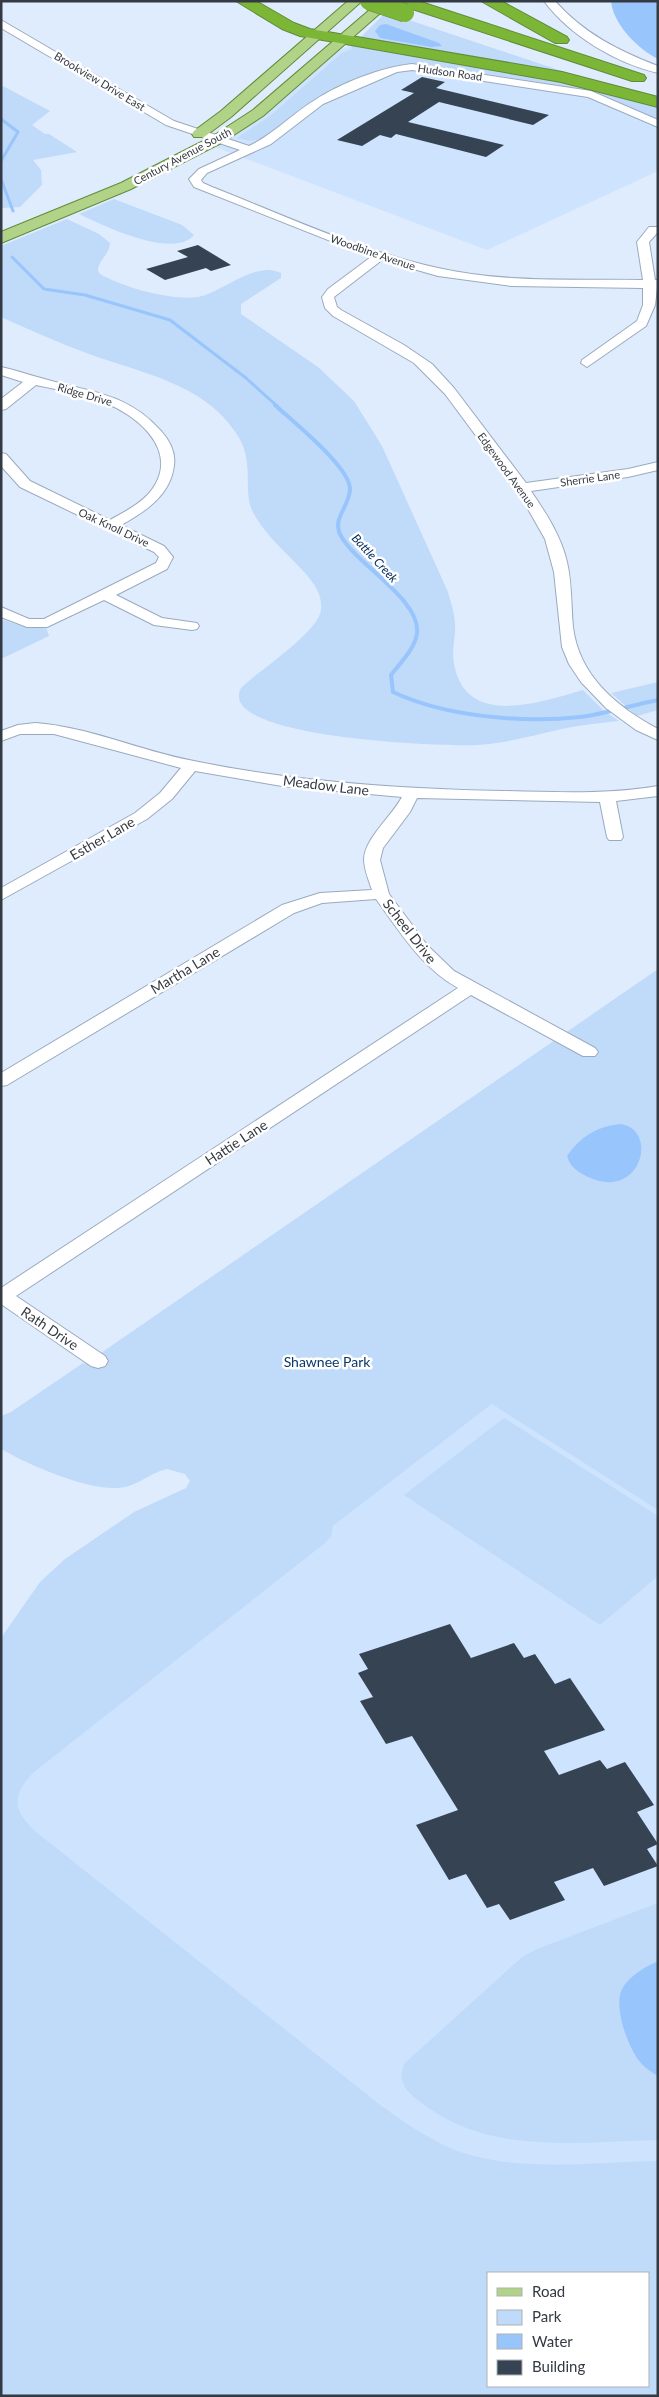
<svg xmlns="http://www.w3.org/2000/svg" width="659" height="2397" font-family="Lato,sans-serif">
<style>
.built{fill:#cde3fe}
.green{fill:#c0dafa;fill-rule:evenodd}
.water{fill:#98c5fc}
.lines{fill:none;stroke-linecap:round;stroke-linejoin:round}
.stream-far1{stroke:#98c5fc;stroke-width:3}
.stream{stroke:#98c5fc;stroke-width:4}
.building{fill:#354353}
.minor-casing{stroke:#9aaabe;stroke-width:2}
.major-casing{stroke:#628b3b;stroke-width:2}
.highway-casing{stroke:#628b3b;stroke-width:2}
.minor{fill:#fff;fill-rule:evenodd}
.major{fill:#b0d387;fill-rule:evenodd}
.highway{fill:#7bb637;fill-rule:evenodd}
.highway-bridge-casing{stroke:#628b3b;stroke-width:19;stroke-linecap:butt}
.highway-bridge{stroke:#7bb637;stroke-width:18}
.labels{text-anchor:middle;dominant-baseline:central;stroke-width:5;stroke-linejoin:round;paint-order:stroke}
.far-street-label{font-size:11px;fill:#343a43;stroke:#fff}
.far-water-label{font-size:12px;font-style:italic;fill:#002c5c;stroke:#fff}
.street-label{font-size:14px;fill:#343a43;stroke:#fff}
.park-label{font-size:14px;fill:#0a3869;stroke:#fff}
</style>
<rect width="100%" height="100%" fill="#dfecfd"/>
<!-- built -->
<path class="built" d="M352,46L522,71L658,105V171L487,250L215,147L209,148L263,115L338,50Z
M496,1401L658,1503V2306L648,2273H538L1,1835V1781Z"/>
<!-- green -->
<path class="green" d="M392,15L412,21L601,84L359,39L382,16Z
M351,46H361L522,71L658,105V120L609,97L582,89L431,65L405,64L383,69L326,93L306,106L262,139L250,141L237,138L270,116L342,53L352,49Z
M1,85L50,111L32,125L45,134H49L77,152L33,160L41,170L42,185L20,207L1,208Z
M114,199L182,225L194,235C173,260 102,225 79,214Z
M67,219L99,234L110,243C110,254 98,260 98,271L100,274C122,287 172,301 198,297C223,292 256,260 281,273V278L241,304V314L318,367L354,401L382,446L448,592C452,606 456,618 455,633C454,643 452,653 454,664C466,729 541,702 583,690L603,710L619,721C600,723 580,725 562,729C535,735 507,743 479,745C450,747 214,739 241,688C258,671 318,633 321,610C323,596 314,583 305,573C288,554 268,538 255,516C240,492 257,463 236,433C203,383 141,373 89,354C59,343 30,330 1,317V246Z
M1,619L24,627H46L49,636L1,659Z
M658,682V710L637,716L611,693Z
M658,969V1510L492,1404L333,1526L331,1536L325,1543L34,1772C11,1795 13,1811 36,1832L379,2104C402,2121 424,2136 450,2148C512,2174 592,2162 658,2161V2396H1V1638L40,1582L65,1559L134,1512L186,1488L190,1481L185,1474L167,1469C152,1472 140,1484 125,1487C94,1494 29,1465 1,1449V1416L11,1412L83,1363L85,1364ZM488,2273H648V2386H488Z
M504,1418L658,1516V1576L600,1625L404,1495Z
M658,1903V2140C574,2142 489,2156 419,2101C406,2091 396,2080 405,2063L521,1958L537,1949Z"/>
<!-- water -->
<path class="water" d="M611,1H658V59C638,49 613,24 611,1Z
M386,24L439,43L442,46L431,47L380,38L375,31L380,25Z
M620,1124C659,1128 642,1202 588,1177C578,1172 570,1167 567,1156C580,1137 597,1126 620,1124Z
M658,1961V2076C651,2072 645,2068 640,2062C628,2048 613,2006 622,1989C629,1976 645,1967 658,1961Z"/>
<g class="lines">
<!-- stream-far1 -->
<path class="stream-far1" d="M1,119L18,132L1,161
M1,179L13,211
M12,257L44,289L85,295L170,320L246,378L277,406"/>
<!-- stream -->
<path class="stream" d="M275,405C292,421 350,467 350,489C350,506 331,519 341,536C356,564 421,600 417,633C415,649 400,663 391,675L393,692C446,717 522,723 580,717C606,714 632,705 658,700"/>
</g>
<!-- building -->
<path class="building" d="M422,77L445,82L436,88L549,115L533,125L439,102L408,122L504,145L486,157L396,134L391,138L380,135L362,146L337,140L414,93L401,90Z
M198,245L231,265L211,271L206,268L165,280L146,269L188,257L177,251Z
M450,1624L471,1658L514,1643L524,1658L535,1654L555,1684L570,1678L605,1730L544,1751L559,1775L600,1760L607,1769L625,1762L654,1805L637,1812L658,1844L647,1849L658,1866L604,1886L593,1868L554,1882L565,1900L510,1920L499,1904L487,1908L466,1874L449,1880L416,1825L458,1810L412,1736L386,1744L360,1701L373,1697L358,1673L368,1669L359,1654Z"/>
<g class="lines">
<!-- minor casing -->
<g class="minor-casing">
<path id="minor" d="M544,1H555C583,33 619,51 658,66V73C616,63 570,36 544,1Z
M1,20L174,121L249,146C274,134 292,114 315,100C341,83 382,67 412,64L591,91L658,120V127L588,97L412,70L397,72L323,104L271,144L207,173L201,180L203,183L212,187C286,216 360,251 438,268C504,283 575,279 643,280L637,242L649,227H657L658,232L649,242L655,280H658L655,305L646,326L587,367L581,363L582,360L637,321L643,305V288L511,286L438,276L382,260L334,297L337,307L341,310L404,345L432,364L454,388L526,483L628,469L658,462V470L628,477L531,491C546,513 561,536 567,562C572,584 571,605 573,627C579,676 617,707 658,729V740L636,730L606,708L581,682L569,664L562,647L554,572L545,539L520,495L445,394L414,363L333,316L325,308L322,297L328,289L371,257L194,187L189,179L199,169L240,150L166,125L1,28Z
M1,367C15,370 29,375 41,378C88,392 127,392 161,431C169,440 176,452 174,465C171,495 145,512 121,525L164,546L173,557L167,569L116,595L162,618L197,623L199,626L197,629L192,630L154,625L104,600L47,627H27L1,617V607L29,619H44L156,563L159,557L154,552L20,487L1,466V453L6,454L30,481L110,520C126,511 146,501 155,485C177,447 135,414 103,402C82,393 58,390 36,385L6,409L1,410V399L23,382L1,375Z
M35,723C90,727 140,751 194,761C296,782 399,789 503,791C555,792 606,795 658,786V796L616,801L623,837L621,840H609L607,837L600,802L417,798L410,812L383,848L380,860L389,894L427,945L454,971L595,1048L598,1052L595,1056H583L471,995L16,1296L105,1356L108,1361L105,1366L98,1368L91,1366L1,1304V1288L458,988C422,968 400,932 376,899L322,903L294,913L7,1085L1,1086V1073L282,905L320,893L372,890C369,881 364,869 364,859C365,838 392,816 402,797L282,786L195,771L172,799L147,819L1,900V888L135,813L160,793L181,768L54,734H20L1,741V731L18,725Z"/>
</g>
<!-- major casing -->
<g class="major-casing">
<path id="major" d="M348,1H362L231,117L204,137H194L192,134L194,131L221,111Z
M380,1H394L263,116L223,142L131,189L1,243V232L121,183L213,136L253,110Z"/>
</g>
<!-- highway casing -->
<g class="highway-casing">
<path id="highway" d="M236,1H256L294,23L310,29L562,72L658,97V107L561,82L300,36L282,29Z
M394,1H418L644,75L646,78L644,81H632L397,4Z
M481,1H501L567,37L569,40L567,43H555Z"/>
</g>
<!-- minor -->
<use href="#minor" class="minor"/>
<!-- major -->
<use href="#major" class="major"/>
<!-- highway -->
<use href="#highway" class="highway"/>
<!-- highway-bridge casing -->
<g class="highway-bridge-casing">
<path id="highway-bridge" d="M369,1L405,13"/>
</g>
<!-- highway-bridge -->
<use href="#highway-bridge" class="highway-bridge"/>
</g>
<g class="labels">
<!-- far-street labels -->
<g class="far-street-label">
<text transform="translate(450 72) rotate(8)">Hudson Road</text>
<text transform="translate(100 81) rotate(31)">Brookview Drive East</text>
<text transform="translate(182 156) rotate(-28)">Century Avenue South</text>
<text transform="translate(373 252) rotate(19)">Woodbine Avenue</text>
<text transform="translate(85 394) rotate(16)">Ridge Drive</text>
<text transform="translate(507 470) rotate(54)">Edgewood Avenue</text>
<text transform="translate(590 478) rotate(-8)">Sherrie Lane</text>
<text transform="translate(114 527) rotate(25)">Oak Knoll Drive</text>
</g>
<!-- far-water labels -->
<g class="far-water-label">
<text transform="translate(375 558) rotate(47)">Battle Creek</text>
</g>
<!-- street labels -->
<g class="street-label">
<text transform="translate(326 785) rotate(7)">Meadow Lane</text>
<text transform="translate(102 838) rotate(-30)">Esther Lane</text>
<text transform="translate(410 931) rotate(52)">Scheel Drive</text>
<text transform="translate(185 970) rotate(-31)">Martha Lane</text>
<text transform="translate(236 1142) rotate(-33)">Hattie Lane</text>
<text transform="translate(50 1328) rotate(34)">Rath Drive</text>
</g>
<!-- park labels -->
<g class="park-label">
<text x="327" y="1361">Shawnee Park</text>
</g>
</g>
<!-- border -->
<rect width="659" height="2397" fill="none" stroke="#343a43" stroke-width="5"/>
<!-- legend -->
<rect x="487" y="2272" width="162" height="115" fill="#ffffff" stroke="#aeb0b4"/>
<rect x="497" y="2288" width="25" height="8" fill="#b0d387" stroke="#aeb0b4"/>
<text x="532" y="2297" font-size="15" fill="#343a43">Road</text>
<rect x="497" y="2310" width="25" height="15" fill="#c0dafa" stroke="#aeb0b4"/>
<text x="532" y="2322" font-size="15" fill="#343a43">Park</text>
<rect x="497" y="2334" width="25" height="15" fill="#98c5fc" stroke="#aeb0b4"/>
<text x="532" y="2347" font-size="15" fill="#343a43">Water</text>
<rect x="497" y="2360" width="25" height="15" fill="#354353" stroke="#aeb0b4"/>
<text x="532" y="2372" font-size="15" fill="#343a43">Building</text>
</svg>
